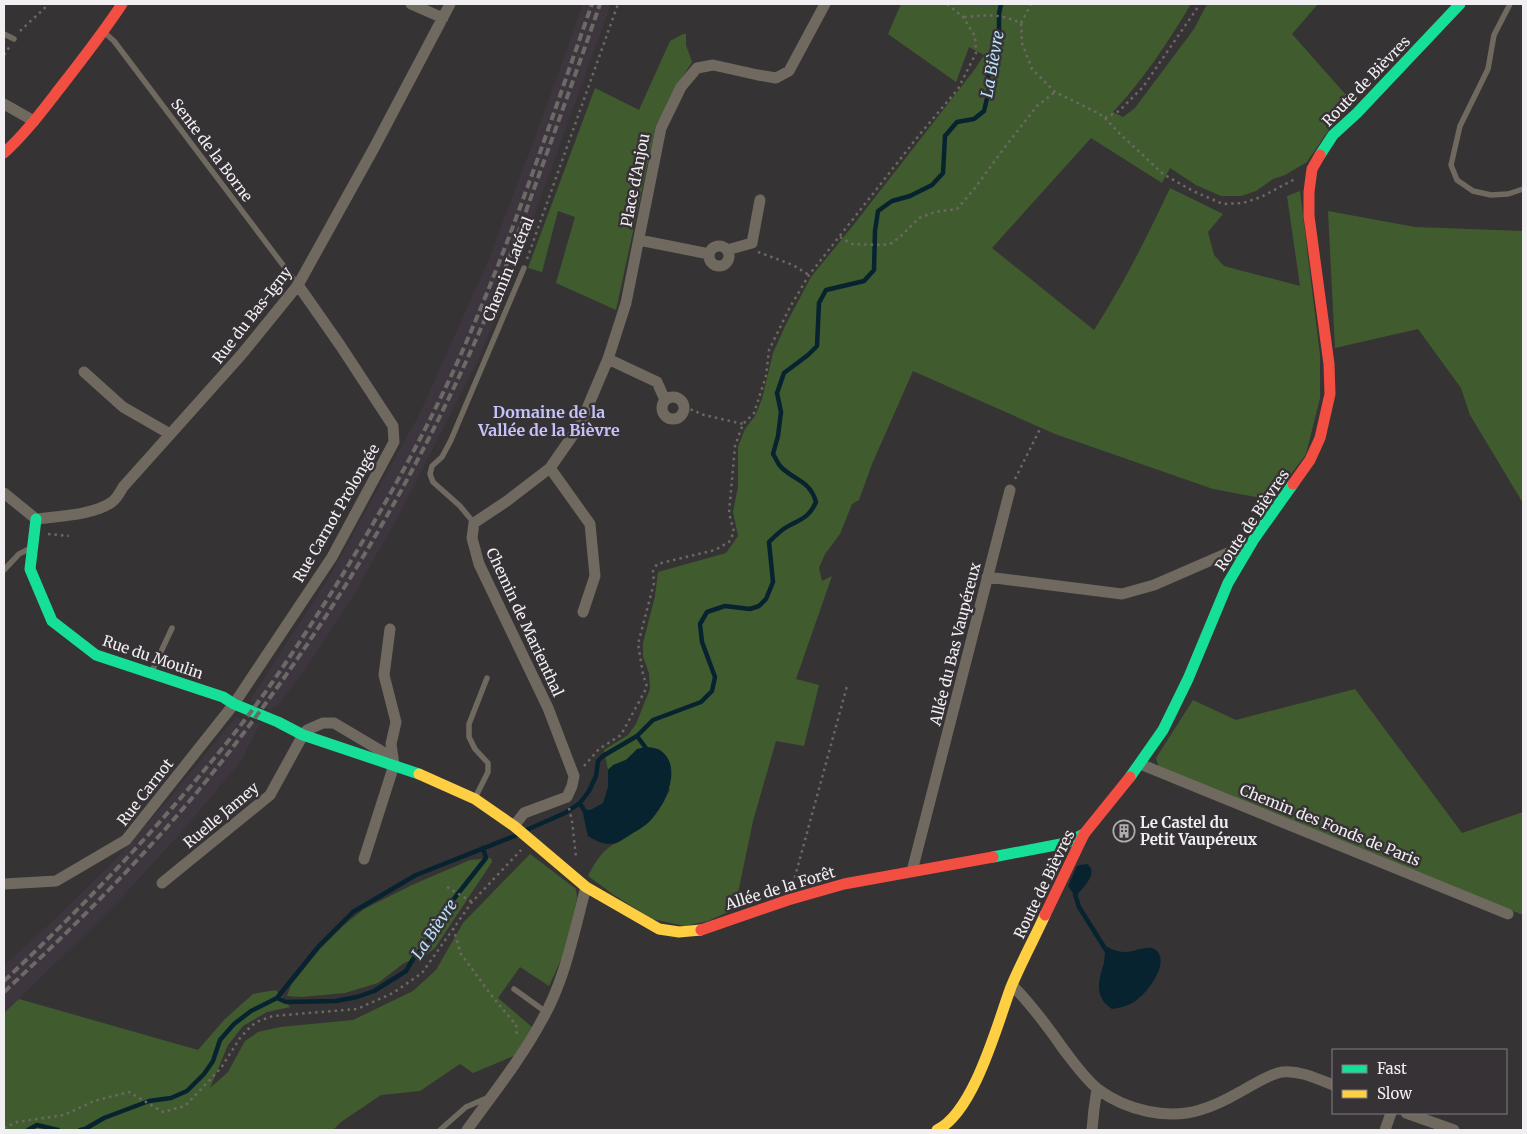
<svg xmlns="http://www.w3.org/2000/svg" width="1527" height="1134" font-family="Merriweather,serif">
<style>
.built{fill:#3e363e}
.green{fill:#405c2e}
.water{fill:#072330}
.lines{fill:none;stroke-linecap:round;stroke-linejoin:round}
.stream{stroke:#072330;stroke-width:4.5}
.path{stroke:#6c6863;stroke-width:2.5;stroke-dasharray:2.5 4;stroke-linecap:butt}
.lane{stroke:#6f6960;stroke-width:5.5}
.street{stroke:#6f6960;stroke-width:11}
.fast{stroke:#16e098;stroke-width:11}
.slow{stroke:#ffcf43;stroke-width:11}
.jam{stroke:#f24e42;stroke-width:11}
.rail{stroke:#6c6966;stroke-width:4;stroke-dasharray:8 4;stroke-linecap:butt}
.labels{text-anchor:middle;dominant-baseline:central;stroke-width:5;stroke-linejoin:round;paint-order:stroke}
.street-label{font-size:15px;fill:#f1eff1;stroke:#373236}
.poi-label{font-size:15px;font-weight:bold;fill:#f1eff1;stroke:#373236;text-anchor:start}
.water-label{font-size:16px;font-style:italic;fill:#b8e4fd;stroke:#373236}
.neighbourhood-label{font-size:16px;font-weight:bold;fill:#c5c3fc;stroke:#373236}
</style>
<rect width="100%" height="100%" fill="#363335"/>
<!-- built -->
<path class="built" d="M583,4H611L514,271L478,360L401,511L355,593L308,665L278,705L270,710L250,700L331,574L419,415L489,259L544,113Z
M236,717L260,724L241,761L184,829L123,896L68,951L4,1013V966L54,920L112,863L169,799Z"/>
<!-- green -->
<path class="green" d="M901,4H1191C1168,42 1144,79 1113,112L1123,117L1135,108L1194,29L1207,4H1318L1292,34L1354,104L1330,128L1307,162L1285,175L1273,179L1256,191L1241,196H1221L1196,185L1170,168L1162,183L1091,138L992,248L1094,330C1123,285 1147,237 1170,188L1223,214L1208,232L1214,255L1224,266L1300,286L1287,196L1300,191L1320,355V398L1306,454L1272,500L1213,489L1055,434L913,371L872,464L859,500L852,504L840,534L825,554L819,568L822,581L832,576L796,679L819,685L804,746L776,741L753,821L738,893L739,907L708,921L685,926L652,919L614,895L588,876C595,862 604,847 619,842L662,805L670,790L646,747C634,750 634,755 625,760C618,764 613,764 608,770L604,750L628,735L636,724L650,689L649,673L643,657V643L655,596L658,572L726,553L738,536L733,512L738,487V447L745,429L755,416L762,399L773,353L786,324L811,277L855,223L975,69L984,55L969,47L956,82L888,34Z
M683,34H686V45L692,62L673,92L656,125L616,310L556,283L575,217L558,211L542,272L528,268L595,88L639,110L670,41Z
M1328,211L1415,227L1523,231V503L1470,415L1461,388L1418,329L1335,348Z
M1355,689L1462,833L1523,812V915L1159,768L1156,758L1193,700L1236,720Z
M530,854L576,889L577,898L565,951L549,986L520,967L498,998L532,1027L516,1055L473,1073L460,1064L420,1091L381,1095L341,1122L333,1130H4V1013L19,999L198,1050L224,1020L253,994L276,990L290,1007L267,1012L243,1026L228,1045L210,1088L228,1072L245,1041L258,1032L280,1027L353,1020L413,991L436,970L463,923Z
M491,858L492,862L435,948L427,954L404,963L378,983L345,993L302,997L287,996L291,985L320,949L344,925L364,909L412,885L470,860Z"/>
<!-- water -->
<path class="water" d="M645,747C650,747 656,748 660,750C684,766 665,807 649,822C644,827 636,831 630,835C624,839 617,844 609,844C601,844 595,840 588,836L583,814L603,803L608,787V770L613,765L626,760L637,749Z
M1087,864C1099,873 1084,886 1077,895L1073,893L1068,886L1077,866L1080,865Z
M1107,947C1113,950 1119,952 1126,952C1134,952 1149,944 1156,950C1171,963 1146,995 1134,1002C1127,1006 1119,1008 1112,1009C1094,997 1098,981 1104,963C1105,957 1104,953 1107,947Z"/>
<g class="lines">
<!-- stream -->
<path class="stream" d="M637,736L648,751
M580,803L589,791L596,776L598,761L603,756L637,736L653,720L701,702L712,691L715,677L702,642L700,624L707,612L725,606L750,609L759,606L766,599L773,582L769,542C774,537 779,532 785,528C799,519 808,520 816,502C810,481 796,481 782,468C778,465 776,458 773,454L778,436L781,412L777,393L784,373L808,355L817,346L819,303L826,290L864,281L874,270L875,231L878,211L892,201L910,196L932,185L943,173L945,136L957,122L974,119L984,111L989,90L988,78L990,63L996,50L999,35V14L1001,4
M524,831L565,813L580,803L585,812H589
M1075,894L1079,907L1106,950
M277,998L286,1002L336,1001L357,997L374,991L406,971L413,959L437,930L449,905L486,858L483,848
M28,1130L37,1125L58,1130
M80,1130L85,1129L104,1118L149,1101L171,1098L187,1091L204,1074L213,1061L220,1040L234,1024L251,1011L277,998L318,947L353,912L416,875L517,835"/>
<!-- path -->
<path class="path" d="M964,17C989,15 997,13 1021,23L1022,43L1032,69L1055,92L1096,112L1105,118L1119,111L1143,87L1200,4
M1021,23L1031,4
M20,31L49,4
M4,55L10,46
M1105,118L1118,132L1163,174L1193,191L1223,204L1243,203L1261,197L1295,179
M840,237L852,244L883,245L892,243L901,236L919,218L935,212L957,209L975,188L1005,147L1037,106L1055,92
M758,252L793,265L809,275
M527,259L618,4
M684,409L694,410L700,414L743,424
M1015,479L1040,429
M48,534L69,536
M584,766L599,749L621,735L647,687L643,674L638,644L654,583L653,571L657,564L715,550L729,542L734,532L729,513L735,446L743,424L754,413L766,376L769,350L790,307L809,275L920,134L958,89L976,53L975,36L963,17L947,4
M569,808L572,821L576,857L575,859
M793,884L847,686
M447,887L472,902
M453,928L461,954L492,996L516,1025L517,1036
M4,1128L17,1122L64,1115L94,1101L129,1092L163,1112L185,1106L221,1068L240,1038L251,1026L259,1021L273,1016L357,1009L393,993L422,973L472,902L521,850"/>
<!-- lane -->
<path class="lane" d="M1510,4L1494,35L1488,69L1460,126L1451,165L1457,180L1473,191L1491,195L1508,194L1523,189
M105,33L114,41L298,285
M4,34L14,39
M474,523L460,506L433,482L430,474L432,466L442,457L451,440L524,268
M4,570L19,554L31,548
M152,671L172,628
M475,798L488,772V763L475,749L469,737V724L487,678
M514,989L546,1012
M440,1130L466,1107L487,1098"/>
<!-- street -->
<path class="street" d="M411,4L443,18
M4,104L34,121
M639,240L709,254
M709 256a10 10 0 1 1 20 0a10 10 0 1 1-20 0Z
M727,250L752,243L760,200
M608,359L657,382L665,400
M84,372L123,407L170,434
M662 408a11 11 0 1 1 22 0a11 11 0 1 1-22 0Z
M550,468L590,524L595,576L583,612
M4,493L36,519C59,516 94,515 112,502C117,498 120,492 123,487L242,354L298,285L374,148L450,4
M987,577L1122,594L1154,585L1230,552L1244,554
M1140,764L1508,914
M514,826L524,813L567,797L572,786L574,776L548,708L479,564L472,538L474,523L507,501L550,468L580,425L608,359L626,303L661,128L681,87L697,68L713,65L758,75L776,78L789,71L825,4
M364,859L394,765L391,744L396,722L384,675L390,629
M912,871L1010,490
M162,883L270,795L303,735L307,730L323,723H334L393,758
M4,884L56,881L126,840L234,704L332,557L394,442L393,426L340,345L298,285
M1012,985C1032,1005 1048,1027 1064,1050C1075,1064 1085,1079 1099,1090C1126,1110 1167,1120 1200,1110C1213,1106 1226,1100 1238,1093C1250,1087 1268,1074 1282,1072C1300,1070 1318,1079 1333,1085
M1406,1113L1454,1130
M467,1130C493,1094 521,1059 542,1020C565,980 574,932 586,887
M1092,1130L1094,1109L1097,1089
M1385,1130L1391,1113"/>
<!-- fast -->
<path class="fast" d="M1320,155L1333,135L1357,113L1460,4
M36,519L30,569L52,621L96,655L223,697L234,704L278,722L303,735L419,774
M1130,777L1163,730L1188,679L1228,583L1254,539L1293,484
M993,857L1066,843L1084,834"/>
<!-- slow -->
<path class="slow" d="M419,774L475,799L514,826L586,887L659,929L679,932L701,930
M937,1130C974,1112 997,1025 1011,987C1021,963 1034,939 1045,915"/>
<!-- jam -->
<path class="jam" d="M4,153C25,134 42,111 60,88C81,61 103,33 122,4
M1293,484L1310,460L1320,438L1330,394L1329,364L1309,216V192L1312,169L1320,155
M1045,915L1084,834L1130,777
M701,930L788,900L844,884L993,857"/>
<!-- rail -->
<path class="rail" d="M4,981C84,906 160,826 229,740C268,692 302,639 335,587C382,511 426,433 462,352C512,239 551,120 592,4
M4,992C87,915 167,834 236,743C333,617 414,480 478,335C500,286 517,236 535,186C557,125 579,65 600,4"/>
</g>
<!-- icons -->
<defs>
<g id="building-ring" transform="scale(1.125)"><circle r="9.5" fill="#373236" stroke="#b0adaf" stroke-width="1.5"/><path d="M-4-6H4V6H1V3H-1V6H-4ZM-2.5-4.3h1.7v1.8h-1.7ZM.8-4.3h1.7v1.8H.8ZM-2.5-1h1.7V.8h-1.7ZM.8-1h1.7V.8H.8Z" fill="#b0adaf"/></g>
</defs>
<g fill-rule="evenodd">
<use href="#building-ring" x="1124" y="831"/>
</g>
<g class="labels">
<!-- street labels -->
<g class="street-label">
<text transform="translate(1366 81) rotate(-46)">Route de Bièvres</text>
<text transform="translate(212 150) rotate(53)">Sente de la Borne</text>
<text transform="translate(635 180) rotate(-79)">Place d'Anjou</text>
<text transform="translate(508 269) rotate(-68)">Chemin Latéral</text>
<text transform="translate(252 315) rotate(-52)">Rue du Bas-Igny</text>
<text transform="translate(336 513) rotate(-60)">Rue Carnot Prolongée</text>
<text transform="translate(1252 520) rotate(-56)">Route de Bièvres</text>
<text transform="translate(525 622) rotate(65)">Chemin de Marienthal</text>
<text transform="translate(955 644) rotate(-76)">Allée du Bas Vaupéreux</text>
<text transform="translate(153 657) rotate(19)">Rue du Moulin</text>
<text transform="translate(145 792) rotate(-52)">Rue Carnot</text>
<text transform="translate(221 815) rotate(-40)">Ruelle Jamey</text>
<text transform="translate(1330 825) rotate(22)">Chemin des Fonds de Paris</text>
<text transform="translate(1044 884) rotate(-64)">Route de Bièvres</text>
<text transform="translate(780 888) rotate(-17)">Allée de la Forêt</text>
</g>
<!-- poi labels -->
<g class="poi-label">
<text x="1140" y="822">Le Castel du<tspan x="1140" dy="17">Petit Vaupéreux</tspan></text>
</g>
<!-- water labels -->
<g class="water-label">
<text transform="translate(992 64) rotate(-80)">La Bièvre</text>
<text transform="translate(434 929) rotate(-56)">La Bièvre</text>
</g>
<!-- neighbourhood labels -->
<g class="neighbourhood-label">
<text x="549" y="412">Domaine de la<tspan x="549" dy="18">Vallée de la Bièvre</tspan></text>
</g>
</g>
<!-- border -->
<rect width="1527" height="1134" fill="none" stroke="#f1eff1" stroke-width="10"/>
<!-- legend -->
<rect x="1332" y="1049" width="175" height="65" fill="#373236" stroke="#817e81"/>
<rect x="1342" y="1065" width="25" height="8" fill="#16e098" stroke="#817e81"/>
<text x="1377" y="1074" font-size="15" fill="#f1eff1">Fast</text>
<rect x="1342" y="1090" width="25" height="8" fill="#ffcf43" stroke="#817e81"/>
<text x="1377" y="1099" font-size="15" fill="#f1eff1">Slow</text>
</svg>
